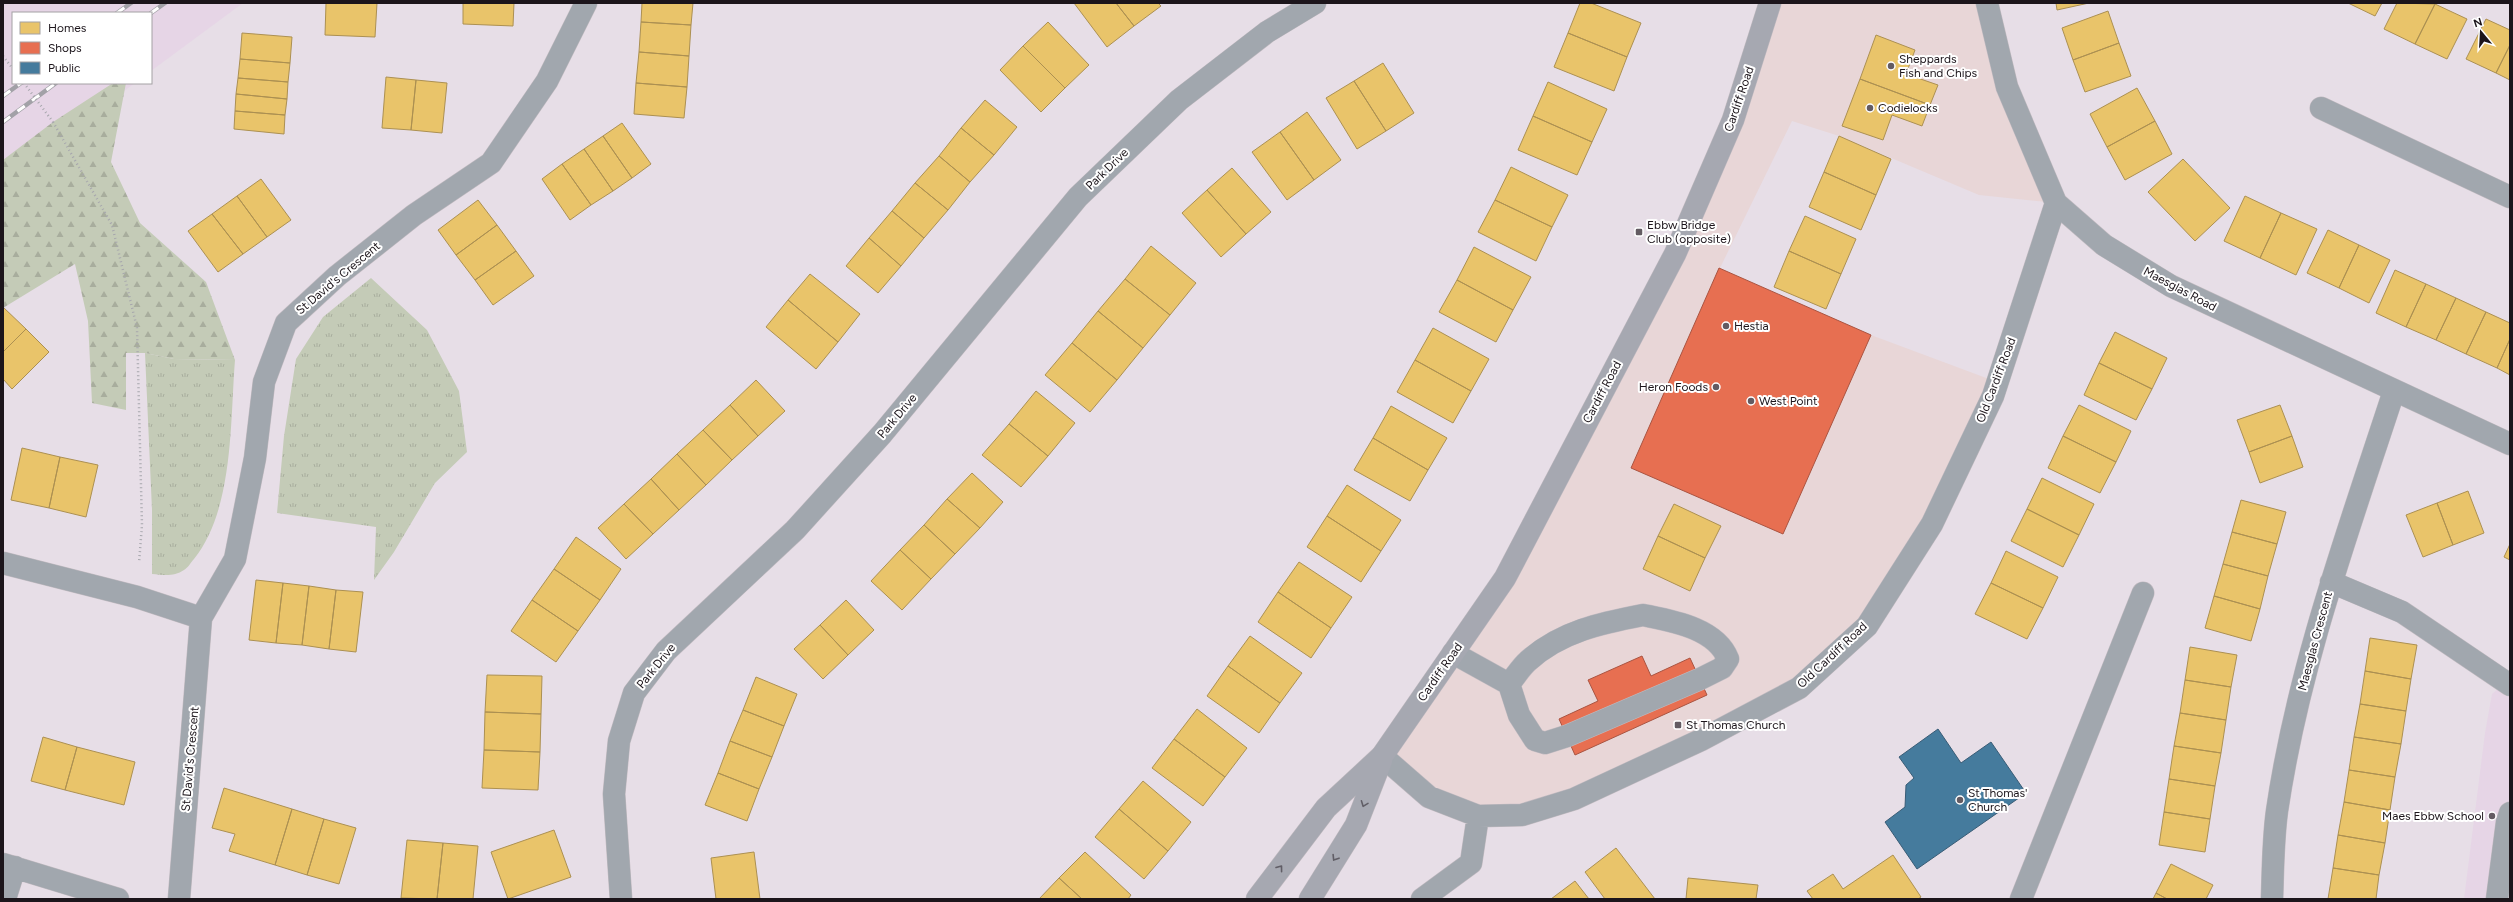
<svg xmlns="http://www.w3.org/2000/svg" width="2513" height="902" font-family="Figtree,sans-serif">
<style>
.commercial{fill:#e8d6d7}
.built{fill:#e6d5e6}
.grass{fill:url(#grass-tufts)}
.forest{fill:url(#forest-firs)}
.homes{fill:#e9c46a;stroke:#ac9052}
.shops{fill:#e76f51;stroke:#aa5441}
.public{fill:#457b9d;stroke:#395c76}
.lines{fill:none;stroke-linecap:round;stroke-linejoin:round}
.minor-casing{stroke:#c2bbc1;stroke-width:23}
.major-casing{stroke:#c2bbc1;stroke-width:23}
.path{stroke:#a7a7ad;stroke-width:2.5;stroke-dasharray:1 3;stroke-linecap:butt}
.minor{stroke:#a1a7ae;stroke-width:22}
.major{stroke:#a6a8b1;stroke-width:22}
.rail-casing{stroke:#a2a1a7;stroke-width:4.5}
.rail{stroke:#fff;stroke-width:3;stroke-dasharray:9;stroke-linecap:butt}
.path-bridge{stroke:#a7a7ad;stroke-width:2.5;stroke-dasharray:1 3;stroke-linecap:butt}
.oneway{stroke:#615e66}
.poi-dot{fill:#635b62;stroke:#fff;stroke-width:1.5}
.labels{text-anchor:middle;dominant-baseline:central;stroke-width:4;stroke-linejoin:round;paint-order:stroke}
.poi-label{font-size:12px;fill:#1c151b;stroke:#fff;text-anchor:start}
.street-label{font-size:12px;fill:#1c151b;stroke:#fff}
</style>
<defs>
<pattern id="grass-tufts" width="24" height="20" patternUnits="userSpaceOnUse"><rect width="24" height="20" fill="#c4cbb7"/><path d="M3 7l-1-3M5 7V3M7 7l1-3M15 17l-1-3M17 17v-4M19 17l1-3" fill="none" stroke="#a8ad9d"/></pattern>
<pattern id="forest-firs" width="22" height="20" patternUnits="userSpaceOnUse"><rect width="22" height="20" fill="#c4cbb7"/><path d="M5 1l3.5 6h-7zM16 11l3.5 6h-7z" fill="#a8ad9d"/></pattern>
</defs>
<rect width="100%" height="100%" fill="#e7dee7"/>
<!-- commercial -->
<path class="commercial" d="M1767,3H1987L2056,203L1979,195L1839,136L1792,121L1720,268L1871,335L1997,382L1867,626L1799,688L1574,799L1478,816L1382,756L1453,653L1675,254Z"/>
<!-- built -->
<path class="built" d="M3,3H243L151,71V13H13V83H135L41,152L3,287Z
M2510,678V899H2464L2485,733L2492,694Z"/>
<!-- grass -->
<path class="grass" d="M371,278L427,330L459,391L467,452L435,483L394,552L374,580L376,527L277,513L284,436L296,359L323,317Z
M145,353L174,359L235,360C230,422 234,509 194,559C191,562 188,568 184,570C174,577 163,575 152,574V510Z"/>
<!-- forest -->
<path class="forest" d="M113,83H126L111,162L140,223L206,282L235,360L174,359L145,353H126V410L92,403L88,321L75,264L3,308V160L53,122Z"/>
<!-- homes -->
<path class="homes" d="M326,3H377L375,37L325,35Z
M463,3H514L513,26L463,24Z
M642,3H693L691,25L641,22Z
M1074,3H1116L1134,26L1107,47Z
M1116,3H1158L1161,6L1134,26Z
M1580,3H1591L1641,23L1627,57L1568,33Z
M2056,3H2089L2057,10Z
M2348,3H2382L2375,16Z
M2397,3L2435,4L2415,44L2384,29Z
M2435,4L2467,19L2447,59L2415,44Z
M2108,11L2119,43L2073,60L2062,28Z
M2486,19L2510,30V45L2496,73L2466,59Z
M641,22L691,25L689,56L639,52Z
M1048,22L1089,65L1065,88L1023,46Z
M242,33L292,37L290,63L240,59Z
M1568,33L1627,57L1614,91L1554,67Z
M1876,35L1915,50L1906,74L1938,85L1930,105L1860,79Z
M2119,43L2131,76L2085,92L2073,60Z
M2510,45V80L2496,73Z
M1023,46L1065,88L1041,112L1000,70Z
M639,52L689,56L687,87L636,83Z
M240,59L290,63L288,82L238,78Z
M1383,63L1414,113L1386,131L1354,81Z
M386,77L416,80L411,130L382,128Z
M238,78L288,82L287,99L236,94Z
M1860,79L1930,105L1922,126L1892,115L1883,140L1842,126Z
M416,80L447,83L442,133L411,130Z
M1354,81L1386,131L1357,149L1326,98Z
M1548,82L1607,109L1592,142L1533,116Z
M636,83L687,87L684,118L634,114Z
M2137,88L2155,121L2107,147L2090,114Z
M236,94L287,99L285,115L235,111Z
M985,100L1017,127L994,155L961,128Z
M235,111L285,115L284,134L234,129Z
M1307,112L1341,160L1314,180L1280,132Z
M1533,116L1592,142L1577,175L1518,150Z
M2155,121L2172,154L2125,180L2107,147Z
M622,123L651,164L632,178L603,136Z
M961,128L994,155L970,182L939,156Z
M1280,132L1314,180L1287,200L1252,152Z
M603,136L632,178L613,191L584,149Z
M1839,136L1891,159L1876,195L1824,172Z
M584,149L613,191L591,205L562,164Z
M939,156L970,182L948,210L915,183Z
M2183,159L2230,208L2195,241L2148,192Z
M562,164L591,205L570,220L542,179Z
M1511,167L1568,195L1552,227L1495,200Z
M1232,168L1271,212L1246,234L1207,190Z
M1824,172L1876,195L1861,230L1809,207Z
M261,179L291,220L267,237L237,196Z
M915,183L948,210L924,238L892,211Z
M1207,190L1246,234L1221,257L1182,213Z
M237,196L267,237L243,254L212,214Z
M2245,196L2281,213L2260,258L2224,241Z
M478,200L497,225L456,255L438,230Z
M1495,200L1552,227L1536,261L1478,232Z
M892,211L924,238L901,266L869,238Z
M2281,213L2317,229L2296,275L2260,258Z
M212,214L243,254L218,272L188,231Z
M1805,216L1856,239L1841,274L1789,251Z
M497,225L516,251L475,280L456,255Z
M2328,230L2359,245L2339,288L2307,273Z
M869,238L901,266L878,293L846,266Z
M2359,245L2390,260L2369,303L2339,288Z
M1151,246L1196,283L1170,315L1125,279Z
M1474,247L1531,277L1513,310L1457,280Z
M516,251L534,276L493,305L475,280Z
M1789,251L1841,274L1826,309L1774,287Z
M2395,270L2426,284L2406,327L2376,313Z
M810,274L860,314L838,342L788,300Z
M1125,279L1170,315L1143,348L1098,311Z
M1457,280L1513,310L1496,342L1439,312Z
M2426,284L2456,298L2436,340L2406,327Z
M2456,298L2486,312L2466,354L2436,340Z
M788,300L838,342L816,369L766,327Z
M3,307L26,329L3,352Z
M1098,311L1143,348L1117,380L1072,343Z
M2486,312L2510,323V339L2497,368L2466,354Z
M1433,328L1489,359L1471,391L1415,360Z
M26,329L49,352L12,389L3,379V352Z
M2115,332L2167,358L2152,389L2099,363Z
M2510,339V375L2497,368Z
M1072,343L1117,380L1090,412L1045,375Z
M1415,360L1471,391L1453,423L1397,392Z
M2099,363L2152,389L2136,420L2084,395Z
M756,380L785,411L758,436L730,405Z
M1036,391L1075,423L1048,456L1009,424Z
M730,405L758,436L732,460L703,430Z
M2079,405L2131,431L2116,462L2063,436Z
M2280,405L2292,436L2249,452L2237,420Z
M1391,406L1447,438L1428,470L1373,438Z
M1009,424L1048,456L1021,487L982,455Z
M703,430L732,460L706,485L677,454Z
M2063,436L2116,462L2100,493L2048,468Z
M2292,436L2303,467L2260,483L2249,452Z
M1373,438L1428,470L1410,501L1354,470Z
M22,448L60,457L49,508L11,500Z
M677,454L706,485L679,510L651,479Z
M60,457L98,465L86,517L49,508Z
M972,473L1003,502L980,528L947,499Z
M2042,478L2094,504L2079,535L2027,509Z
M651,479L679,510L653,534L624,504Z
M1347,485L1401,520L1381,551L1327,516Z
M2468,491L2484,533L2453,545L2437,503Z
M947,499L980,528L955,554L924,525Z
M2241,500L2286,512L2277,544L2232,532Z
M2437,503L2453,545L2423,557L2406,515Z
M624,504L653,534L626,559L598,528Z
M1674,504L1721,526L1705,558L1658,536Z
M2027,509L2079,535L2063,567L2011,541Z
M1327,516L1381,551L1361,582L1307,547Z
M924,525L955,554L931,579L900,550Z
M2232,532L2277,544L2268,576L2223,564Z
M1658,536L1705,558L1690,591L1643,569Z
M576,537L621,569L600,600L554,569Z
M2510,544V560L2504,557Z
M900,550L931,579L902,610L871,581Z
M2006,551L2058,577L2043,608L1991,583Z
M1299,562L1352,597L1331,628L1278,592Z
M2223,564L2268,576L2260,609L2214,596Z
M554,569L600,600L578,631L532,600Z
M256,580L283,583L276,643L249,640Z
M283,583L309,586L302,645L276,643Z
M1991,583L2043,608L2027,639L1975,614Z
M309,586L336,590L329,649L302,645Z
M336,590L363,592L356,652L329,649Z
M1278,592L1331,628L1311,658L1258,622Z
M2214,596L2260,609L2251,641L2205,628Z
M532,600L578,631L556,662L511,631Z
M846,600L874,630L848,655L820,625Z
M820,625L848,655L823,679L794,649Z
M1250,636L1302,673L1280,703L1228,666Z
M2370,638L2417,645L2411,679L2365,671Z
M2190,647L2237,655L2231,687L2185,680Z
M1228,666L1280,703L1259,733L1207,696Z
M2365,671L2411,679L2406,711L2360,704Z
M487,675L542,676L541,714L485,712Z
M756,677L797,694L784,726L743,710Z
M2185,680L2231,687L2226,720L2180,713Z
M2360,704L2406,711L2401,744L2354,737Z
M1197,709L1247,748L1225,777L1174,739Z
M743,710L784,726L772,757L730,741Z
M485,712L541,714L540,752L484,750Z
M2180,713L2226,720L2221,753L2174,746Z
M43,737L77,747L65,790L31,781Z
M2354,737L2401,744L2395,777L2349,770Z
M1174,739L1225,777L1203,806L1152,768Z
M730,741L772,757L759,789L718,773Z
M2174,746L2221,753L2215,786L2169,779Z
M77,747L135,762L124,805L65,790Z
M484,750L540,752L538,790L482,788Z
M2349,770L2395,777L2390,810L2344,802Z
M718,773L759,789L747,821L705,805Z
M2169,779L2215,786L2210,819L2164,812Z
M1143,781L1191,822L1168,851L1119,809Z
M224,788L292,809L275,865L229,851L235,834L212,828Z
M2344,802L2390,810L2385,843L2338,835Z
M292,809L324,819L307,875L275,865Z
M1119,809L1168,851L1144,879L1095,837Z
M2164,812L2210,819L2205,852L2159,845Z
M324,819L356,828L339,884L307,875Z
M554,830L571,877L508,899L491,852Z
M2338,835L2385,843L2379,875L2333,868Z
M407,840L443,843L437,899L401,898Z
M443,843L478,846L473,899H437Z
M1616,848L1655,899H1605L1585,872Z
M754,852L760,899H716L711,858Z
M1085,852L1131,895L1128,899H1082L1059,878Z
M1893,855L1921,897L1918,899H1813L1807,891L1833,874L1843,889Z
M2171,864L2213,885L2206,899H2167L2156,893Z
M2333,868L2379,875L2376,899H2328Z
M1059,878L1082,899H1039Z
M1688,878L1758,885L1756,899H1686Z
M1575,881L1589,899H1551Z
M2156,893L2167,899H2153Z"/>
<!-- shops -->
<path class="shops" d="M1719,268L1871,335L1783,534L1631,468Z
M1642,656L1651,676L1690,658L1707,695L1575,755L1559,719L1598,701L1588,680Z"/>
<!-- public -->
<path class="public" d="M1938,729L1961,763L1991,742L2026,793L1917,869L1885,822L1905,807L1906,785L1914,778L1899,757Z"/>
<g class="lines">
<!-- minor casing -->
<g class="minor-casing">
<path id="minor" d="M1987,3L2007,87L2056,203L2104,245L2171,286L2510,444
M2321,108L2510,197
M3,563L137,597L201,618
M2331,582L2402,612L2510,685
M1643,615C1672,621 1716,628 1728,659L1722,668L1700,679L1567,736L1545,743L1535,740L1519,715L1509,684C1515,677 1521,667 1528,661C1561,631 1602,623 1643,615Z
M1453,653L1509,684
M1382,756L1429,797L1478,816L1522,815L1574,799L1701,740L1799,688L1867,626L1932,524L1993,396L2056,203
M3,864L118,899
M5,899L15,867
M179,899L201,618L235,559L255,458L264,382L286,323L337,276L414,215L491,163L547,81L586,3
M621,899L614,794L619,741L634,693L666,651L795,530L882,434L1078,197L1179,100L1267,32L1315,3
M1422,899L1471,863L1478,816
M2021,899L2143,593
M2272,899C2273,870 2273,840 2277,811C2298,667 2349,529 2394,391
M2497,899L2507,822L2510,813"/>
</g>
<!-- major casing -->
<g class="major-casing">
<path id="major" d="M1257,899L1326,808L1382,756L1505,578L1675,254L1733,120L1770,3
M1310,899L1356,825L1381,761"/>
</g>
<!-- path -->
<path class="path" d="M3,56L13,69
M53,122L112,225L137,328L142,525L139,563"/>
<!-- minor -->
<use href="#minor" class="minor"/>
<!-- major -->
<use href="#major" class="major"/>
<!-- rail casing -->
<g class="rail-casing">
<path id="rail" d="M117,13L131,3
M151,13L165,3
M3,96L21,83
M3,122L56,83"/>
</g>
<!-- rail -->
<use href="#rail" class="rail"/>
<!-- path-bridge -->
<path class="path-bridge" d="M24,83L53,122"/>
</g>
<!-- one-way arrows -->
<defs><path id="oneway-chevron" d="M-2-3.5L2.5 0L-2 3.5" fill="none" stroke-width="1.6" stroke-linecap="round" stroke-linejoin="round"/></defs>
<g class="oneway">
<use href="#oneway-chevron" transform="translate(1364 804) rotate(111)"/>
<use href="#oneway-chevron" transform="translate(1335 858) rotate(122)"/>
<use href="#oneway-chevron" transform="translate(1280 868) rotate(-53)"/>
</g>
<!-- markers -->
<g class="poi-dot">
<circle cx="1891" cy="66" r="4"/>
<circle cx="1870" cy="108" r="4"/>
<rect x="1635" y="228" width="8" height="8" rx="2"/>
<circle cx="1726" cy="326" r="4"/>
<circle cx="1716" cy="387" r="4"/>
<circle cx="1751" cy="401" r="4"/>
<rect x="1674" y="721" width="8" height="8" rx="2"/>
<circle cx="1960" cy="800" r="4"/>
<circle cx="2492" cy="816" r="4"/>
</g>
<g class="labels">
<!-- poi labels -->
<g class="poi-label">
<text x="1899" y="59">Sheppards<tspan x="1899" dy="14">Fish and Chips</tspan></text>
<text x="1878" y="108">Codielocks</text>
<text x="1647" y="225">Ebbw Bridge<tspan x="1647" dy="14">Club (opposite)</tspan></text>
<text x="1734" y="326">Hestia</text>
<text x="1708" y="387" text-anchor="end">Heron Foods</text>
<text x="1759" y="401">West Point</text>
<text x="1686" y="725">St Thomas Church</text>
<text x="1968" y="793">St Thomas'<tspan x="1968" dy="14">Church</tspan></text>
<text x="2484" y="816" text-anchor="end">Maes Ebbw School</text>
</g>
<!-- street labels -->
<g class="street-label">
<text transform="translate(1739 99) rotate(-71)">Cardiff Road</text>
<text transform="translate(1107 169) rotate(-44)">Park Drive</text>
<text transform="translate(338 278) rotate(-40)">St David's Crescent</text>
<text transform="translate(2180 289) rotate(28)">Maesglas Road</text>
<text transform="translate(1996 380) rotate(-69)">Old Cardiff Road</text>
<text transform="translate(1602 392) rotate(-62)">Cardiff Road</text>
<text transform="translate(897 416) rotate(-50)">Park Drive</text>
<text transform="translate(2315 641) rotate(-75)">Maesglas Crescent</text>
<text transform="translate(1832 655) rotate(-43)">Old Cardiff Road</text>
<text transform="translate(656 666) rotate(-51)">Park Drive</text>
<text transform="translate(1440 672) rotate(-55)">Cardiff Road</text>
<text transform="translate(190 759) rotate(-85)">St David's Crescent</text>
</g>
</g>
<!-- border -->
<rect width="2513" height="902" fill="none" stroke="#1c151b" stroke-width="8"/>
<!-- legend -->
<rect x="12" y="12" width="140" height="72" fill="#ffffff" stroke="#a4a1a4"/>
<rect x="20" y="22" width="20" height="12" fill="#e9c46a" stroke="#a4a1a4"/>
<text x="48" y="32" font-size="12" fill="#1c151b">Homes</text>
<rect x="20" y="42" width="20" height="12" fill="#e76f51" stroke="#a4a1a4"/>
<text x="48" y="52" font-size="12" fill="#1c151b">Shops</text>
<rect x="20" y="62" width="20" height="12" fill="#457b9d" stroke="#a4a1a4"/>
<text x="48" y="72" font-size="12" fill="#1c151b">Public</text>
<!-- north arrow -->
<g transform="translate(2481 32) rotate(342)" stroke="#ffffff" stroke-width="3" paint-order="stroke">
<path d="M0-3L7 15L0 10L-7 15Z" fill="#1c151b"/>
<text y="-6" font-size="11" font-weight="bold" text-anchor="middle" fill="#1c151b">N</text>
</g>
</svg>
